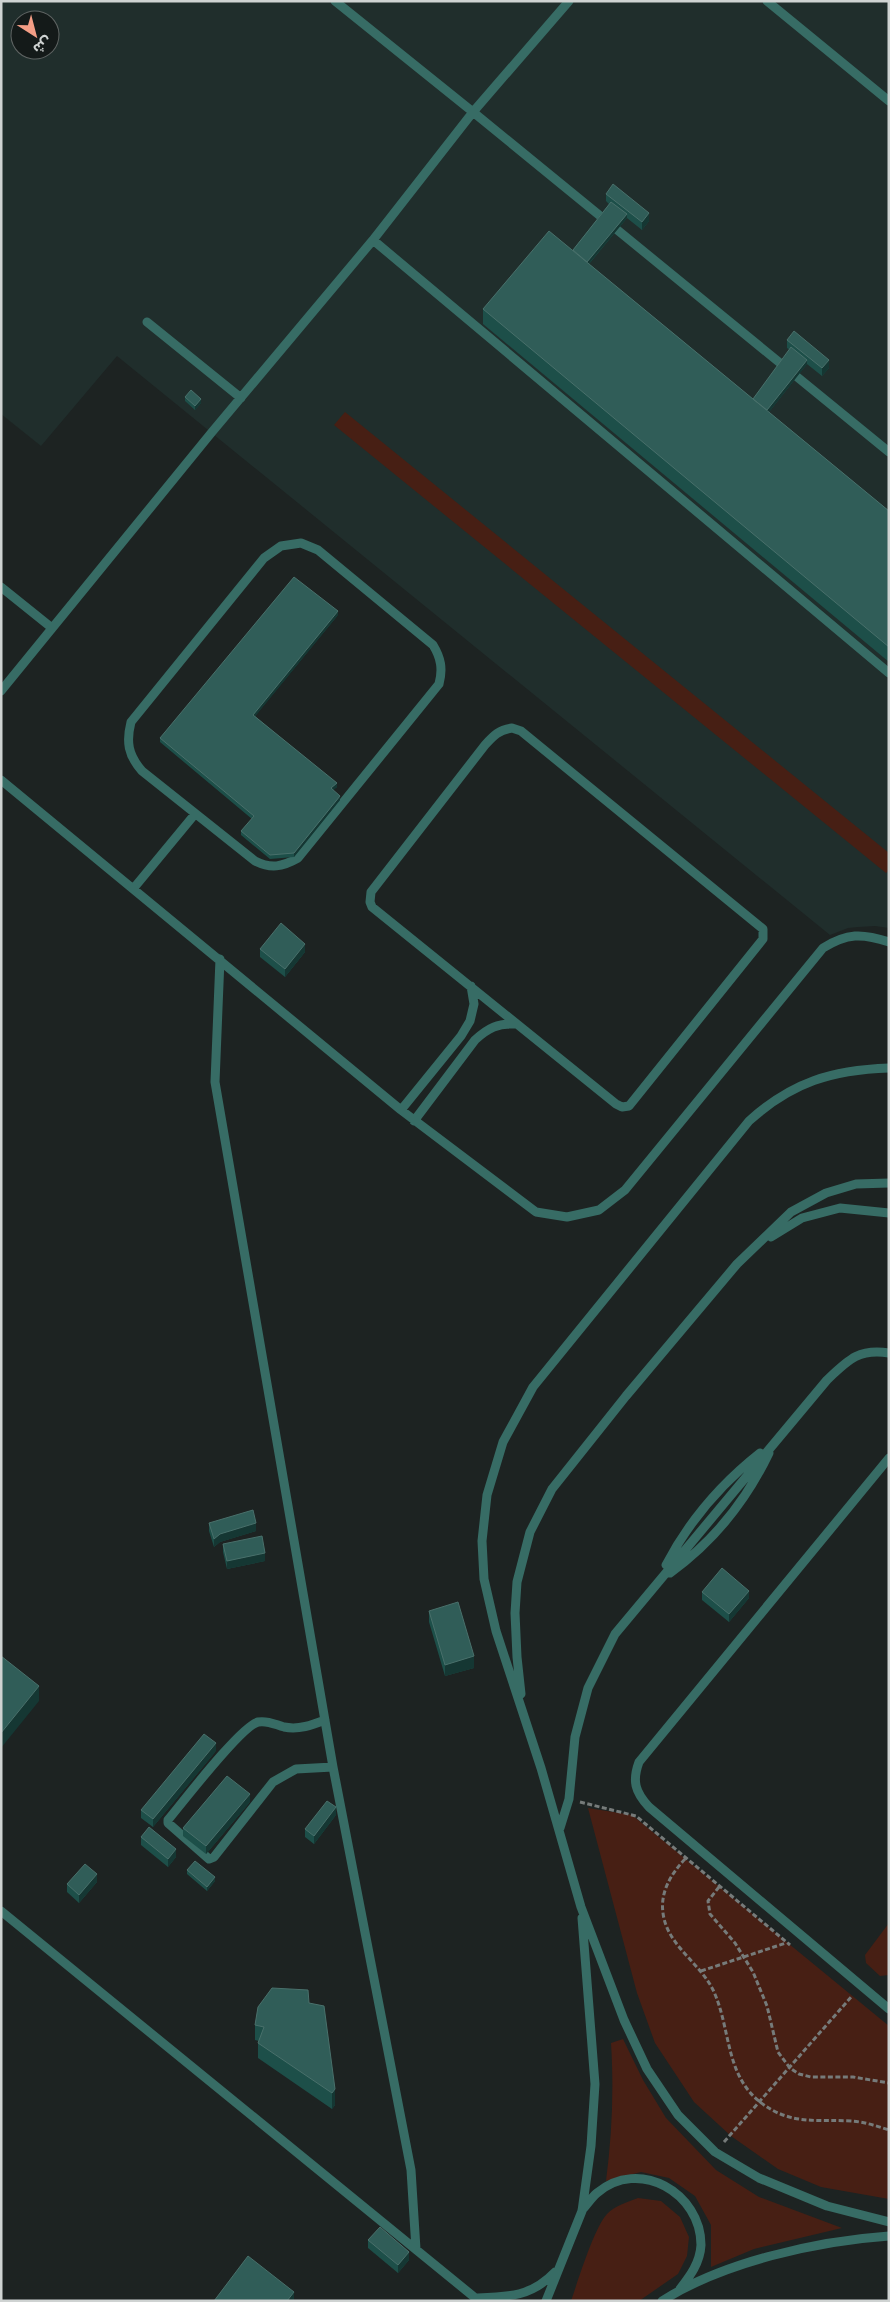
<svg xmlns="http://www.w3.org/2000/svg" width="890" height="2302" font-family="Spectral,'Noto Sans Arabic',serif">
<style>
.built{fill:#202e2c;fill-rule:evenodd}
.green{fill:#471f14}
.lines{fill:none;stroke-linecap:round;stroke-linejoin:round}
.path{stroke:#767b7a;stroke-width:3;stroke-dasharray:5 2.5;stroke-linecap:butt}
.service{stroke:#376c65;stroke-width:9}
.wall{fill:#1d4f49}
.shaded-wall{fill:#153733}
.building{fill:#305d58;stroke:#49706b}
</style>
<rect width="100%" height="100%" fill="#1d2322"/>
<!-- built -->
<path class="built" d="M1,1H889V928L875,926L858,927L848,928L830,935L117,356L41,446L1,414ZM20,20H50V50H20Z"/>
<!-- green -->
<path class="green" d="M345,412L889,853V870L886,873L334,425Z
M588,1808L632,1815L889,2026V2199L821,2187L778,2169L731,2136L694,2102L655,2043L637,1993Z
M889,1923V1975L880,1976L866,1963L865,1955Z
M623,2039L643,2080L666,2118L716,2170L759,2197L842,2228L754,2249L711,2267V2225L695,2196L669,2178L641,2172L606,2181C612,2135 614,2090 611,2043Z
M638,2198L661,2201L680,2217L689,2237L687,2256L678,2274L639,2301H571C578,2281 594,2228 607,2214C614,2206 628,2202 638,2198Z"/>
<g class="lines">
<!-- path -->
<path class="path" d="M580,1802L636,1816L790,1945
M685,1859C671,1874 660,1892 663,1913C667,1946 701,1963 714,1992C731,2030 725,2074 760,2102C791,2126 817,2119 852,2121C864,2122 877,2126 889,2130
M719,1887L708,1901L710,1914L735,1943L753,1972L767,2006L778,2052L790,2068L799,2074L811,2077H853L889,2083
M701,1971L786,1943
M724,2142L852,1996"/>
<!-- service -->
<path class="service" d="M569,1L473,112L889,452
M767,1L889,101
M373,240L889,673
M147,322L241,398
M301,543L318,550L433,645C441,658 443,669 439,684L298,858C282,867 271,869 255,861L142,771C128,755 126,742 131,722L264,558L281,546Z
M1,587L52,628
M1,691L212,432L373,240L473,112L335,1
M512,728L521,731L763,929V939L629,1106L622,1107L616,1104L372,907L370,902L371,892L485,745C494,735 499,730 512,728Z
M1,780L401,1110L536,1212L567,1217L599,1210L625,1190L823,948C847,933 862,933 889,942
M133,889L195,814
M220,959L215,1082L333,1767L411,2170L416,2249
M889,1068C832,1070 792,1082 749,1121L533,1387L503,1442L487,1495L482,1541L484,1579L496,1631L541,1768L581,1907L624,2020L647,2069L678,2115L715,2152L759,2178L827,2206L889,2222
M401,1110L461,1036L470,1021L474,1004L471,986
M414,1121L475,1040C488,1028 498,1023 516,1024
M771,1237L802,1218L840,1208L889,1213
M889,1458L639,1762C632,1781 635,1792 649,1807L889,2009
M666,1565C689,1521 722,1483 760,1453
M670,1573C713,1542 746,1501 769,1453
M521,1694L517,1657L515,1613L517,1582L530,1532L552,1489L626,1396L737,1264L791,1212L826,1193L856,1184L889,1183
M325,1720C312,1725 299,1730 284,1727C276,1725 268,1720 258,1722C241,1726 183,1802 168,1820V1823L209,1859L214,1857L273,1782L296,1769L333,1767
M560,1828L569,1799L575,1737L588,1688L615,1634L827,1380C848,1360 859,1348 889,1353
M1,1911L479,2301
M582,2210C587,2205 591,2198 597,2193C639,2157 701,2193 701,2245C700,2263 690,2276 680,2289
M475,2298C508,2297 531,2297 555,2272
M546,2301L582,2211L591,2146L595,2084L582,1918
M662,2301C723,2262 817,2241 889,2236"/>
</g>
<!-- wall -->
<path class="wall" d="M606,194L649,221L642,230L627,218L589,264L753,399L790,350L787,348V340L829,368L822,376L807,364L769,412L889,511V662L483,324V309L573,250L609,204L606,201Z
M185,397L201,403L195,410L185,401Z
M338,615L255,716L337,787L333,790L340,800L294,857L270,859L241,835V831L252,819L160,742V738Z
M260,949L305,952L285,977L260,957Z
M209,1523L256,1531L220,1542L214,1547L209,1531Z
M223,1544L265,1561L227,1569L223,1552Z
M702,1592L749,1598L729,1622L702,1600Z
M429,1611L474,1668L445,1676L429,1622Z
M216,1751L153,1827L141,1818V1810Z
M250,1802L206,1854L183,1836V1828Z
M336,1815L314,1844L305,1837V1829Z
M141,1837L176,1857L168,1867L141,1845Z
M187,1870L215,1881L207,1891L187,1874Z
M97,1882L79,1903L67,1892V1884Z
M309,2003L324,2006L335,2105L332,2109L258,2058V2043L259,2041L255,2040V2025Z
M368,2240L409,2260L398,2273L368,2248Z"/>
<!-- shaded-wall -->
<path class="shaded-wall" d="M649,213V221L642,230V222Z
M627,214V218L581,273V269Z
M807,360V364L761,422V418Z
M829,360V368L822,376V368Z
M201,399V403L195,410V406Z
M338,611V615L253,719V715Z
M337,783V787L331,792V788Z
M340,796V800L294,857V853Z
M305,944V952L285,977V969Z
M256,1523V1531L220,1542L214,1547V1539L220,1534Z
M265,1553V1561L227,1569V1561Z
M749,1591V1598L729,1622V1614Z
M474,1656V1668L445,1676V1665Z
M39,1686V1701L1,1748V1733Z
M216,1743V1751L153,1827V1819Z
M250,1794V1802L206,1854V1846Z
M336,1807V1815L314,1844V1836Z
M176,1849V1857L168,1867V1859Z
M97,1874V1882L79,1903V1895Z
M215,1877V1881L207,1891V1887Z
M335,2089V2105L332,2109V2093Z
M409,2252V2260L398,2273V2265Z
M294,2292V2301H287Z"/>
<!-- building -->
<path class="building" d="M613,184L649,213L642,222L606,194Z
M611,202L627,214L587,262L573,250Z
M549,231L889,511V647L483,309Z
M794,331L829,360L822,368L787,340Z
M791,347L807,360L767,410L753,399Z
M191,390L201,399L195,406L185,397Z
M294,577L338,611L253,715L337,783L331,788L340,796L294,853L270,855L241,831L254,816L160,738Z
M281,923L305,944L285,969L260,949Z
M253,1510L256,1523L220,1534L214,1539L209,1523Z
M262,1536L265,1553L227,1561L223,1544Z
M722,1568L749,1591L729,1614L702,1592Z
M458,1602L474,1656L445,1665L429,1611Z
M1,1656L39,1686L1,1733Z
M204,1734L216,1743L153,1819L141,1810Z
M227,1776L250,1794L206,1846L183,1828Z
M327,1801L336,1807L314,1836L305,1829Z
M149,1827L176,1849L168,1859L141,1837Z
M195,1861L215,1877L207,1887L187,1870Z
M85,1864L97,1874L79,1895L67,1884Z
M272,1988L308,1990L309,2003L324,2006L335,2089L332,2093L258,2043L264,2027L255,2025L258,2007Z
M380,2227L409,2252L398,2265L368,2240Z
M248,2256L294,2292L287,2301H214Z"/>
<!-- border -->
<rect width="890" height="2302" fill="none" stroke="#cfd3d2" stroke-width="5"/>
<!-- north arrow -->
<g transform="translate(35 35) rotate(144)"><circle r="24" fill="#141a19" stroke="#5f6463"/>
<path d="M0-4L9 19L0 12L-9 19Z" fill="#f49e86"/>
<text y="-8" font-size="14" font-weight="bold" text-anchor="middle" fill="#cfd3d2">ش</text>
</g>
</svg>
